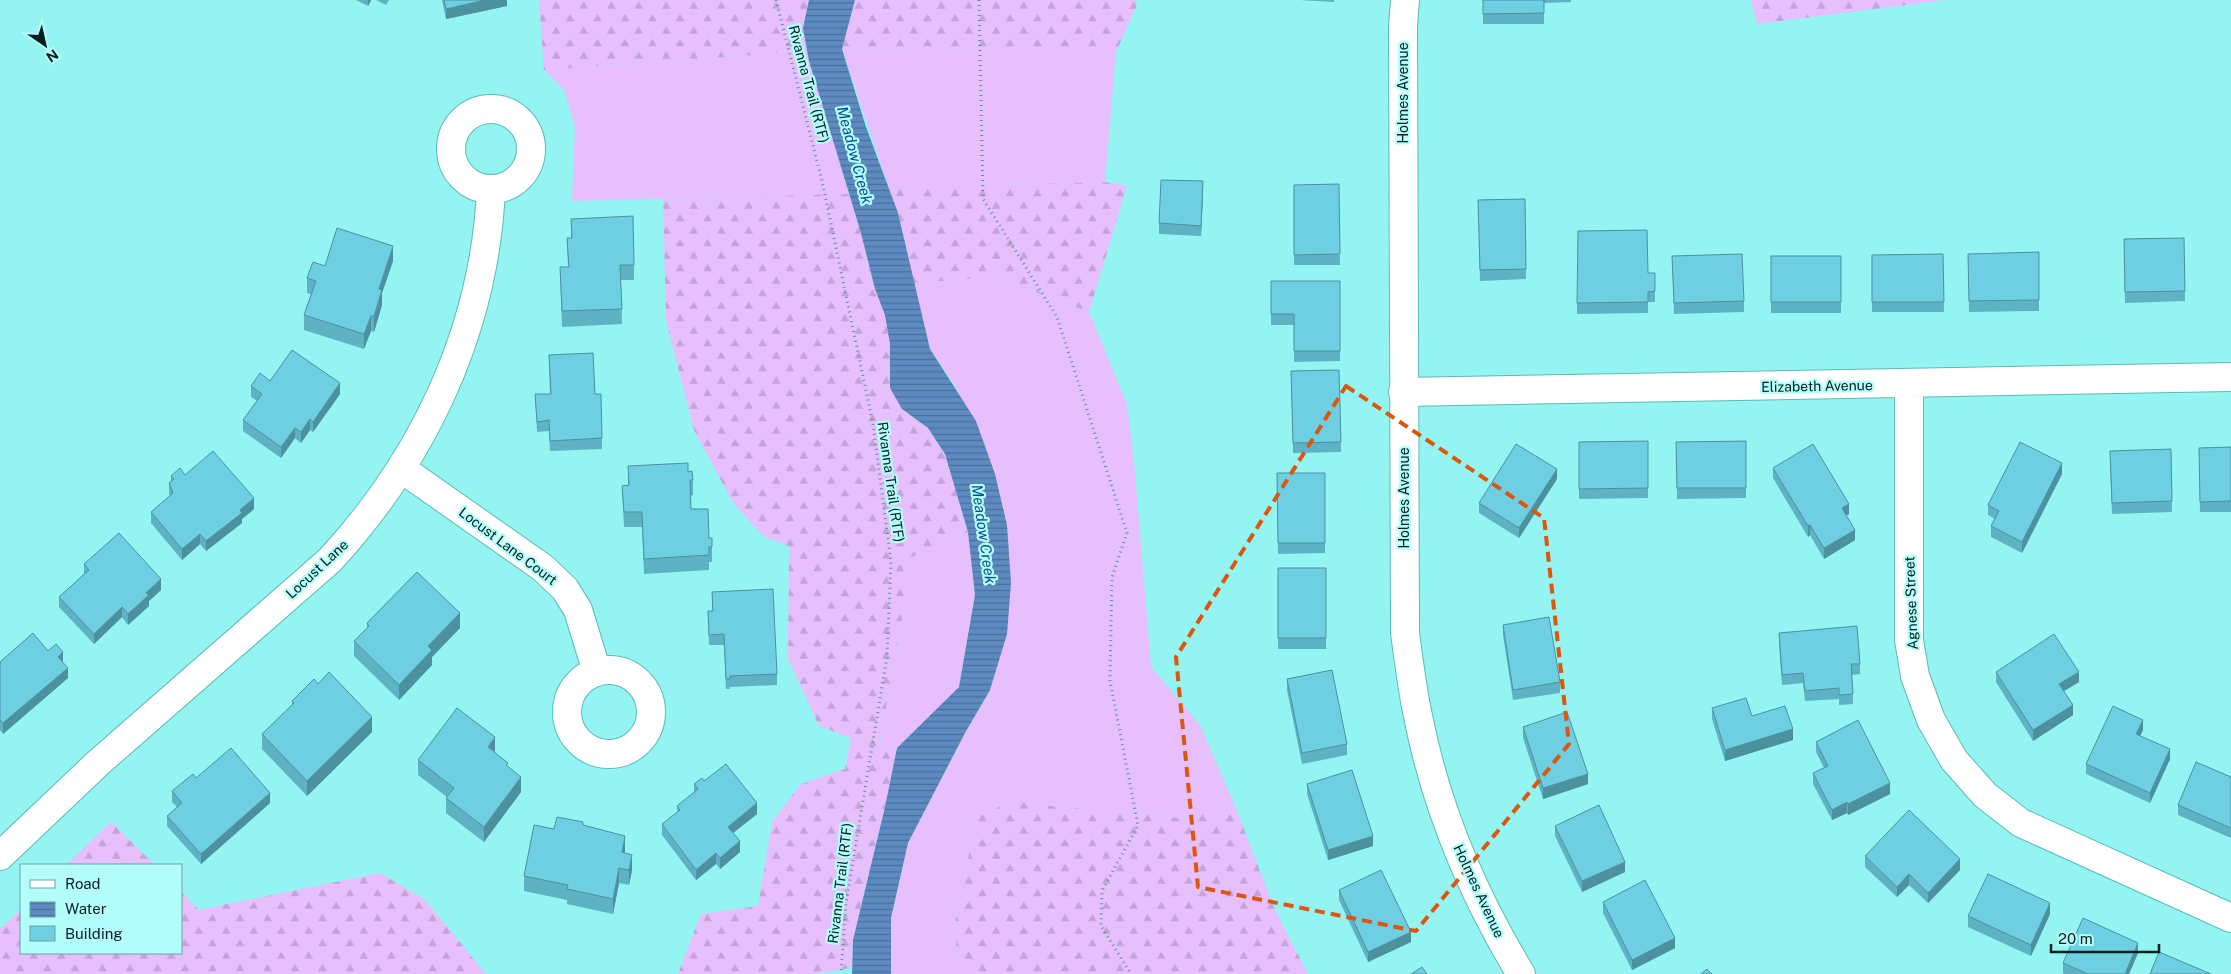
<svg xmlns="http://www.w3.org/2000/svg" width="2231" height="974" font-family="'Public Sans',sans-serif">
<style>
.grass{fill:#e7bffd}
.forest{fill:url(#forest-firs)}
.water{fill:url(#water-rules)}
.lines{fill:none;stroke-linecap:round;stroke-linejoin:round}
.minor-casing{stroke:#5bbbb9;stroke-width:30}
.path{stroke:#549795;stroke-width:3;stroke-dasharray:1 4;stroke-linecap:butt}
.minor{stroke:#fff;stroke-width:28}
.wall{fill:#5fb2c3}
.shaded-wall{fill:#4d919f}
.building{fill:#6ecfe3;stroke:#4d919f}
.marked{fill:none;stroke:#dc560d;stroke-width:4;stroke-dasharray:10 6;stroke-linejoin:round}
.labels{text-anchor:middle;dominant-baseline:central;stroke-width:4.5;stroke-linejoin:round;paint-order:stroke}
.street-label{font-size:14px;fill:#011f1e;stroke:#b3fdfb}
.water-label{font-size:15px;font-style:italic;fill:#084d8f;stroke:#b3fdfb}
</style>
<defs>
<pattern id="forest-firs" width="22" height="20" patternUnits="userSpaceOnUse" patternTransform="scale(1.25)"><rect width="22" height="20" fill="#e7bffd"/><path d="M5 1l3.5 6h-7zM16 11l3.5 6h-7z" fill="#c4a4d8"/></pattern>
<pattern id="water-rules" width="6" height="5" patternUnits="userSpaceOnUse" patternTransform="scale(1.25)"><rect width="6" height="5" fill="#5d8ac0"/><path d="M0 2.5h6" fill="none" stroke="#4a709b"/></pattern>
</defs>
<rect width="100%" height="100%" fill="#94f4f1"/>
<!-- grass -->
<path class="grass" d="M842,49L1116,52L1105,182L889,188Z
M808,51L849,194L572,201L575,127L564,90L544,70Z
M996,277L1089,312L1127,404L1135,472L1151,667L1200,725L1235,806L1181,818L1011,802L976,818L954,928L960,974H891V918L908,843L965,733L990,690L956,387L930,349L914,283Z
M968,532L975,595L959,687L897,748L880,741L904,608L903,561Z"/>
<!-- forest -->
<path class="forest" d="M539,0H809L803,28L808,51L544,70Z
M855,0H1135L1137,5L1116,52L842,49Z
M1751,0H1945L1757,24Z
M1105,182L1127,186L1089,312L996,277L914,283L898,213L889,188Z
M849,194L861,233L875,289L885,315L902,409L928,428L945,454L968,532L903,561L904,608L880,740L897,748L885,807L853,940L852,968L813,974H678L701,914L758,906L772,822L801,784L845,769L851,738L819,726L788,658L789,546L763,536L733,503L694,430L666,321L663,199Z
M1010,802L1181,818L1235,806L1275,910L1308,974H960L954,928L976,818Z
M111,822L155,865H66Z
M380,873L425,900L486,974H0V929L21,909V953H181V892L199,910Z"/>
<!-- water -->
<path class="water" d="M809,0H855L842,49L866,127L898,213L930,349L976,421L995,474L1007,525L1011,583L1007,634L990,690L965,733L908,843L891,918V974H852L853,940L885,807L897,748L959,687L975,595L968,532L945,454L928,428L902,409L890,388V344L885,315L875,289L861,233L809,61L803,28Z"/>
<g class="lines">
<!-- minor casing -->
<g class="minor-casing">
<path id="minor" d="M1405,0L1403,26L1405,633C1409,661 1412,689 1418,716C1436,808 1473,895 1521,974
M451 149a40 40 0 1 1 80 0a40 40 0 1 1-80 0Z
M1909,384V640L1915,676L1931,720L1954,760L1985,795L2021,823L2231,918
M1403,392L2231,377
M402,469L543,568L565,589L578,610L597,672
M567 712a42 42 0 1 1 84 0a42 42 0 1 1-84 0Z
M0,856L98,763L330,560C424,458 485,329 491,189"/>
</g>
<!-- path -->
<path class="path" d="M776,0L822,181L873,424L891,562L887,657L846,903L841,974
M979,0L983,199L1057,317L1127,533L1112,577L1110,681L1138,825L1102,891L1101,926L1129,971V974"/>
<!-- minor -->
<use href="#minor" class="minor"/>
</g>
<!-- wall -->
<path class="wall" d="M356,0H371L368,6Z
M376,0H389L386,5Z
M442,0H507V6L446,19Z
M1300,0H1334V2Z
M1483,0H1571V2L1544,3V24H1483Z
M1339,184L1340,265H1294V185Z
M1203,192L1201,236L1159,234V223Z
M1525,199L1526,279L1480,281L1478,200Z
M571,219L634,265V280H621L622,324L562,327L560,267H568L567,238H571Z
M2184,238L2185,301L2125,303L2124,239Z
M2039,252V311L1969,312L1968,254Z
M1943,254L1944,312H1872V255Z
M1672,256L1744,301V312L1674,314Z
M1771,256H1841V313H1771Z
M393,261L382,293V305L374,332L371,331L364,349L304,330V315L311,294L307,293V278L325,266Z
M1648,273H1655V302H1648V313L1577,314V303Z
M1271,281H1340V361L1294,362V325H1271Z
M549,355L595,394L602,438V449L550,451L549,431L537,432L535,394H550Z
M1339,370L1341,452L1293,453L1291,371Z
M270,381L340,394L313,432L310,430L301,443L295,438L281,458L243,431V420L257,401L251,397V386Z
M1648,441V498L1579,499V442Z
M1746,441V498L1677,499L1676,442Z
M2231,447V512H2200L2199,448Z
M2171,449L2172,512L2112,514L2110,461Z
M628,466L688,472L693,480V495L690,496L691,509L709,538L712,547V562H709V570L644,574L642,527H624L622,486L628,485Z
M1773,468L1849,514L1846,516L1855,540L1824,559L1810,535L1808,537L1773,478Z
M1325,473V553L1278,554L1277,474Z
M2062,474L2022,553L1991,537V526L1995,519L1988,515V505Z
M185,475L254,509L242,519V523L206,551L200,544L182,560L151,523V512L170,496L169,494V483L171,481V476Z
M1557,479L1519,538L1479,513V503Z
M84,564L161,590L149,601V606L128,625L122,617L94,644L59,607V597L84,574Z
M1278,568H1326V649H1278Z
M712,592L777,674V685L730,687V689H726L724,645H709L708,611H712Z
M367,623L460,628L432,657V665L399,700L354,656V641L367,628Z
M1503,625L1560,682V693L1513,700L1503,635Z
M1779,633L1860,664V674L1852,675L1853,704L1839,705V699L1805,701L1803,683L1782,685L1779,644Z
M48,651L63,663L68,678L3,734L0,730V662Z
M1996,672L2079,682L2064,691L2073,715L2033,741L1996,682Z
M1287,679L1347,744V755L1302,764L1287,690Z
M318,684L372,732L307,796L262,749V734L292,706V701Z
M1712,708L1752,716L1793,740L1725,761L1712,719Z
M1523,727L1588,784L1543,799L1523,738Z
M2143,730L2140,736L2170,759L2150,803L2086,774V764Z
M1816,742L1890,794L1848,815L1847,813L1832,820L1813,784V773L1824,768L1816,752Z
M495,752L508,767L521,792L484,842L446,813V798L447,797L418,775V760Z
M2231,777V838L2178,815V805Z
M196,778L270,803L201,864L167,826V816L177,807L172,802V791Z
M704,781L757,814L733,833L740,852L720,869L716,864L696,880L662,835V824L677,813V806L694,792V784Z
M1307,784L1373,846L1328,860L1307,794Z
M583,825L625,852V853L632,870L629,885L619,883L613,914L567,904V900L524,891V876L554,829Z
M1555,826L1625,872L1582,892L1555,836Z
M1865,856L1960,870L1928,903L1909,885L1897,897L1865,867Z
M1339,890L1411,942L1368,962L1339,900Z
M1603,902L1675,948L1632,970L1603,913Z
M2050,914L2031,956L1968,927V916Z
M2138,953L2129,974H2064L2063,973V963Z"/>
<!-- shaded-wall -->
<path class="shaded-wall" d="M368,0H371L368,6Z
M485,0H507V6L446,19V9Z
M1203,181V192L1201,236V226Z
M393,246V261L382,293V305L374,332V316L379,289Z
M371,316V331L364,349V334Z
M340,383V394L313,432V422Z
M310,419V430L301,443V432Z
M295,428V438L281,458V447Z
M2062,463V474L2022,553V542Z
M1557,469V479L1519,538V528Z
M254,498V509L242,519V523L206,551V541Z
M1849,504V514L1842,518V508Z
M1810,525V535L1808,537V526Z
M1855,530V540L1824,559V548Z
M200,534V544L182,560V549Z
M161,579V590L149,601V606L128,625V614L146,593Z
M122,607V617L94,644V634Z
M460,613V628L432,657V665L399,700V685L428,646Z
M63,652V663L58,657Z
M68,668V678L3,734V723Z
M2079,672V682L2059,694V684Z
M2073,705V715L2033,741V730Z
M372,717V732L307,796V781Z
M2143,720V730L2136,745V734Z
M1793,729V740L1725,761V750Z
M495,737V752L488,747Z
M2170,749V759L2150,803V793Z
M1588,774V784L1543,799V788Z
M521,777V792L484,842V827Z
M1890,783V794L1848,815V804Z
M270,793V803L201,864V854Z
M1847,802V813L1832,820V810Z
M757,803V814L728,837V827Z
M625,836V852L622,867V852Z
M1373,836V846L1328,860V850Z
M740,841V852L720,869V858Z
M716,853V864L696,880V870Z
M632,855V870L629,885V870Z
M1960,859V870L1928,903V893Z
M1625,862V872L1582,892V881Z
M619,868V883L613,914V899Z
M1909,874V885L1897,897V887Z
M2050,903V914L2031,956V945Z
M1411,932V942L1368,962V952Z
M1675,938V948L1632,970V960Z
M2138,943V953L2129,974H2125Z"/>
<!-- building -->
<path class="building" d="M444,0H485L446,9Z
M1483,0H1544V13L1483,14Z
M1161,180L1203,181L1201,226L1159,223Z
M1339,184L1340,254L1294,255V185Z
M1525,199L1526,269L1480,270L1478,200Z
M633,216L634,265H620L622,309L562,311L560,267H569L567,238H572L571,219Z
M337,228L393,246L379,289L382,290L374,316H371L364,334L304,315L316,281L307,278L313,262L325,266Z
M1647,230L1648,273H1655V291L1648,292V302L1577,303L1578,231Z
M2184,238L2185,291L2125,292L2124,239Z
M2039,252V300L1969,301L1968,254Z
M1742,254L1744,301L1674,303L1672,256Z
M1943,254L1944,302H1872V255Z
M1771,256H1841V302H1771Z
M1271,281H1340V351H1294V314H1271Z
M292,350L340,383L313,422L310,419L301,432L295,428L281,447L243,420L262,394L251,386L260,373L270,381Z
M593,353L595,394H601L602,438L550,441L549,420L537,422L535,394H551L549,355Z
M1339,370L1341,442L1293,443L1291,371Z
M1648,441V488L1579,489V442Z
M1746,441V488H1677L1676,442Z
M2020,442L2062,463L2022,542L1991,526L1999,511L1988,505Z
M1516,444L1557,469L1519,528L1479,503Z
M1813,444L1849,504L1842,508L1855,530L1824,548L1810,525L1808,526L1773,468Z
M2231,447V501L2200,502L2199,448Z
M2171,449L2172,501L2112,503L2110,451Z
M213,451L254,498L240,510L242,513L206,541L200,534L182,549L151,512L173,493L169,483L174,479L171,476L180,468L185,475Z
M688,463V472L692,471L693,480H690L691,509H708L709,538H712V547H709V555L644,559L642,512H624L622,486L629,485L628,466Z
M1277,473H1325V543H1278Z
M119,533L161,579L146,593L149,595L128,614L122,607L94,634L59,597L89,570L84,564Z
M1278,568H1326V638H1278Z
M417,572L460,613L428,646L432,650L399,685L354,641L369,626L367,623Z
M773,589L777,674L730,676V679H726L724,634L709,635L708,611H713L712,592Z
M1549,617L1560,682L1513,690L1503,625Z
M1857,626L1860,664H1851L1853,694L1839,695V688L1805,691L1803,673L1782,675L1779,633Z
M33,633L48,651L56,644L63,652L58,657L68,668L3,723L0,720V662Z
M2054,634L2079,672L2059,684L2073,705L2033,730L1996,672Z
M1332,670L1347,744L1302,753L1287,679Z
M329,672L372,717L307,781L262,734L294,703L292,701L314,679L318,684Z
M1746,698L1752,716L1785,706L1793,729L1725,750L1712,708Z
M2113,706L2143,720L2136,734L2170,749L2150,793L2086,764Z
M457,708L495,737L488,747L508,763L506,765L521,777L484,827L446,798L454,788L418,760Z
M1567,712L1588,774L1543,788L1523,727Z
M1858,720L1890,783L1848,804L1847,802L1832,810L1813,773L1828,766L1816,742Z
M231,748L270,793L201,854L167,816L182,803L172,791L193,774L196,778Z
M2196,762L2231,777V828L2178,805Z
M726,764L757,803L728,827L740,841L720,858L716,853L696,870L662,824L680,810L677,806L698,789L694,784L702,778L704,781Z
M1352,770L1373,836L1328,850L1307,784Z
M1599,805L1625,862L1582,881L1555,826Z
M1909,810L1960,859L1928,893L1909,874L1897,887L1865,856Z
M557,817L583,822V825L625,836L622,852L632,855L629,870L619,868L613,899L567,889L568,885L524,876L534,825L554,829Z
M1381,870L1411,932L1368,952L1339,890Z
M1988,874L2050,903L2031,945L1968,916Z
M1645,880L1675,938L1632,960L1603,902Z
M2083,918L2138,943L2125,974H2088L2063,963Z
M2159,952L2211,974H2150Z
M1422,967L1427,974H1411Z
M1707,969L1712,974H1701Z"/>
<!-- marked area -->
<path class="marked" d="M1346,386L1544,518L1569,744L1416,931L1198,887L1176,657Z"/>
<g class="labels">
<!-- street labels -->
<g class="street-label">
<text transform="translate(809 84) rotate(75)">Rivanna Trail (RTF)</text>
<text transform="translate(1403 93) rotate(-90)">Holmes Avenue</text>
<text transform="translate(1817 386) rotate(-1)">Elizabeth Avenue</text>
<text transform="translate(891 482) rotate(82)">Rivanna Trail (RTF)</text>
<text transform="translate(1404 498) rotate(-90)">Holmes Avenue</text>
<text transform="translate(508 546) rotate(37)">Locust Lane Court</text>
<text transform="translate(317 569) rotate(-43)">Locust Lane</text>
<text transform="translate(1911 603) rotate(-92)">Agnese Street</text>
<text transform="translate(840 883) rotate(-83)">Rivanna Trail (RTF)</text>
<text transform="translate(1479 891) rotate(65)">Holmes Avenue</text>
</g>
<!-- water labels -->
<g class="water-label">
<text transform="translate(855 155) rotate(75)">Meadow Creek</text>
<text transform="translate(984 534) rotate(82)">Meadow Creek</text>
</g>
</g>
<!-- legend -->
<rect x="20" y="864" width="162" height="90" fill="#b3fdfb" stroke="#6ca4a3"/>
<rect x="30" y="880" width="25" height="8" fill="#ffffff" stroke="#6ca4a3"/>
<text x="65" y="889" font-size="15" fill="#011f1e">Road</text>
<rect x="30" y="902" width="25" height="15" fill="url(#water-rules)" stroke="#6ca4a3"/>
<text x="65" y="914" font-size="15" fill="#011f1e">Water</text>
<rect x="30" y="926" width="25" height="15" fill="#6ecfe3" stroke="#6ca4a3"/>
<text x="65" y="939" font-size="15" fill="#011f1e">Building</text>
<!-- north arrow -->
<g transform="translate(45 45) rotate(146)" stroke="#b3fdfb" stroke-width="4" paint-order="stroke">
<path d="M0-4L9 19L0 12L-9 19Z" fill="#011f1e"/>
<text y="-8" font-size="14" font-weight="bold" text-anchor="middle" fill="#011f1e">N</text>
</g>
<!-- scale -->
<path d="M2051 944v8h108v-8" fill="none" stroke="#011f1e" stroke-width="2.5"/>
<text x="2058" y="944" font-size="15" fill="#011f1e" stroke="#b3fdfb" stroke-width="4" paint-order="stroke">20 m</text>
</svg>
